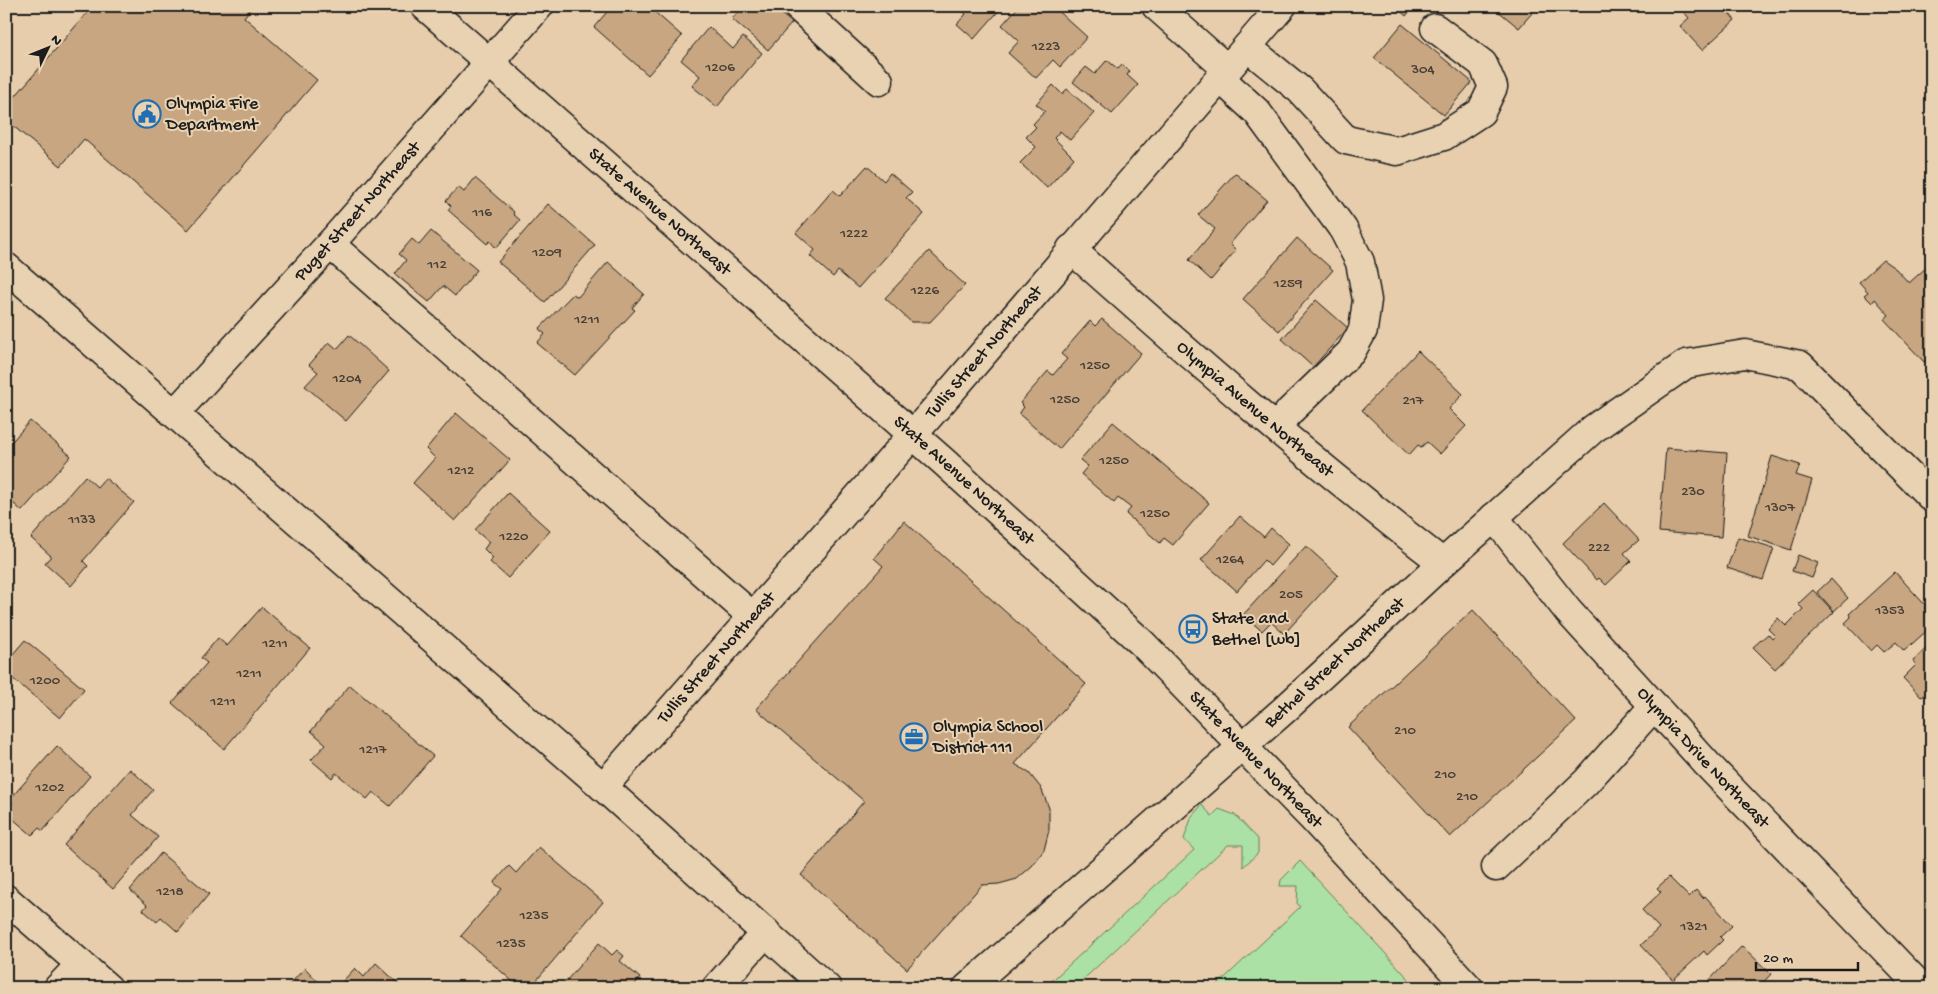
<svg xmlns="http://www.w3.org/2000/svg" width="1938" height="994" font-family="'Gochi Hand',sans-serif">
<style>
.green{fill:#abe1a4;stroke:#647e60}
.building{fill:#c7a681;stroke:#1c1c1c}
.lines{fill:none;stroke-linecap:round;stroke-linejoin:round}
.minor-casing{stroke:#1c1c1c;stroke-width:31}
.major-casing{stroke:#1c1c1c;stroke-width:31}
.minor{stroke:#e9d2b2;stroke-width:28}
.major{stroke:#e9d2b2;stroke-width:28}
.labels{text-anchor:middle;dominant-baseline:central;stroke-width:4;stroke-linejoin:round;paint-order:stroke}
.number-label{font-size:15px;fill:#473e35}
.poi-label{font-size:18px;fill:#1c1c1c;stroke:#e9d2b2;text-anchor:start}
.street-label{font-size:18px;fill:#1c1c1c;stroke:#e9d2b2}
</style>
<rect width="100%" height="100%" fill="#e7cdab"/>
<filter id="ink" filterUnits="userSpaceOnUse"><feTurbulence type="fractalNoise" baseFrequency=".02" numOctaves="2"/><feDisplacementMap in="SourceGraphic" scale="10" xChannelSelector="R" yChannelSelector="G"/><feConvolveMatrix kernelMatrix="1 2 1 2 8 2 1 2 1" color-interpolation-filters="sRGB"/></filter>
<g filter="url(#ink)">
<!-- green -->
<path class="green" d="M1202,805L1212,816L1219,809L1235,815L1258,839V853L1243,867V845H1228L1074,988H1044L1194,850L1184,839L1192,816Z
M1300,861L1409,979L1407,988H1214L1300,907L1297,903L1298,886H1280L1281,880Z"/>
<!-- building -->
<path class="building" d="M93,6H253L244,17L317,80L188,230L84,139L61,166L6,120V107Z
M612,6H648L682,36L648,75L594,27Z
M743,6H772L792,23L768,50L732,19Z
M957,6H1003L974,39L957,24L966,14Z
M1019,6H1053L1087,37L1060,67L1053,60L1036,78L1008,53L1019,41L1002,25Z
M1395,6H1414L1406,16Z
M1492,6H1524L1532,13L1519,28Z
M1688,6H1723L1735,20L1702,50L1680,26L1689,18L1683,11Z
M1402,24L1472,82L1444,115L1374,58Z
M1932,26V43L1927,38L1931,34L1927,30Z
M709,27L733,49L743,37L762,53L717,107L692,86L700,76L681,60Z
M1107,60L1118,69L1122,65L1130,71L1127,75L1138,85L1112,114L1073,82L1086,67L1095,74Z
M1053,85L1062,94L1067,89L1094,113L1070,140L1060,131L1054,138L1074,158L1047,188L1020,163L1036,147L1026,137L1036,127L1033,124L1045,111L1036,104Z
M867,166L884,181L890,173L912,192L906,198L924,214L858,288L838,271L833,277L810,256L815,250L796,233L833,190L840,196Z
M1235,173L1267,200L1230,244L1236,250L1211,280L1189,260L1215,229L1198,215Z
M475,178L514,212L513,214L520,220L496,248L490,241L487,244L448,210L451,206L446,201L458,187L464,192Z
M548,204L595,245L545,302L498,262Z
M431,231L477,270L455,296L443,286L429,302L395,274L406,260L399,254L412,239L419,245Z
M1297,238L1333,270L1279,331L1243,299Z
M929,251L965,285L930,322H911L885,298Z
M1883,260L1896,269L1909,283L1928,266L1932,271V354L1924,362L1884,319L1889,315L1875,299L1872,303L1864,295L1868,292L1859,282Z
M608,262L644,294L632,308L635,310L575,375L537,343L545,334L539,329L573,294L578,297Z
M1316,300L1348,328L1313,367L1282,339Z
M1102,319L1141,353L1059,449L1019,414L1024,407L1020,403L1048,371L1053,375L1067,359L1061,354L1090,321L1095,326Z
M349,335L389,371L346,421L305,386L318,372L309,365L329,342L337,349Z
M1418,351L1463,394L1449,409L1466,426L1440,454L1427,442L1421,447L1418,445L1409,455L1362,410Z
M456,413L510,460L455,521L413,483L435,458L426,449Z
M30,421L71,456L22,511L6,497V448Z
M1113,422L1209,503L1173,545L1164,538L1160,543L1126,514L1131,508L1118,498L1114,503L1081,474L1088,466L1080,460Z
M1666,448L1727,453L1721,537L1659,532Z
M1772,456L1800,465L1796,475L1812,480L1791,550L1748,536Z
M85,476L97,487L105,478L134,502L83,561L88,566L71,586L45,563L51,556L31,538Z
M508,493L550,531L508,578L490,562L493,558L484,549L489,542L475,530Z
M1604,503L1639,540L1624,553L1631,561L1606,585L1599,578L1597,580L1563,543Z
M1240,516L1264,537L1271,528L1289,544L1270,566L1264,560L1237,591L1201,560Z
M904,521L1086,684L1015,764L1029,773L1041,788L1049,808V830L1044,850L1032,866L1017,879L999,884L982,885L907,969L801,875L864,801L756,709L883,566L874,558Z
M1738,537L1774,548L1763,580L1727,568Z
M1306,546L1338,575L1284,634L1271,622L1262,631L1243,615Z
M1798,555L1818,563L1812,578L1792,571Z
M1895,572L1926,606L1924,608L1932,616V626L1904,651L1896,642L1884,652L1877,645L1871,651L1845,623L1851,617L1849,614Z
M1831,579L1848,598L1834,611L1817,592Z
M1813,590L1834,612L1775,669L1753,647L1768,634L1772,639L1775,636L1768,629L1778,618L1786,626L1803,609L1798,604Z
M262,607L310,648L224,749L172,703L207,663L201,658L218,638L227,646Z
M1473,610L1576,721L1450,837L1348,727Z
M25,640L84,689L60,718L6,673V662Z
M1932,643V687L1921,697L1903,678L1916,665L1913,661Z
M350,685L433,756L390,806L373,792L367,799L336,773L332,778L311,760L326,744L311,731Z
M57,746L90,776L43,831L39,828L32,835L6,813L13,803L9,800Z
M130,769L153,790L132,815L158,837L113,889L64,845Z
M539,847L603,902L530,988H520L461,936L502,889L494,883L509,866L516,873Z
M161,853L209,894L178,932L161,917L157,922L143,910L147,905L130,890Z
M1669,877L1689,897L1696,890L1703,898L1705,896L1732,926L1720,937L1723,940L1707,955L1704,951L1673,980L1641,945L1659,928L1642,910L1661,892L1657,888Z
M599,943L612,955L617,950L624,956L620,961L640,978L632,988H560Z
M1742,946L1771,974L1758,988H1702Z
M376,963L403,988H351L343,981L355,968L364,977Z
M305,968L324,988H286Z"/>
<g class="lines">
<!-- minor casing -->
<g class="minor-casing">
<g id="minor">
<path d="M797,6L879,81"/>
<path d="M1156,6L1227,69"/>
<path d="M1247,47L1300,90L1346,140L1397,151L1444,136L1481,112L1493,87L1483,64L1435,28"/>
<path d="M1220,78L1257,112L1343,229L1360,262L1367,300L1363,330L1351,352L1290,411L1277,428"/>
<path d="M330,244L752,616"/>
<path id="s1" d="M1071,249C1192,357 1314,464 1443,563"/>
<path id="s2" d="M175,413L330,244L539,6"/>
<path id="s3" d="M1494,517L1568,611L1707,764L1922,988"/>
<path id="s4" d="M603,787L945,398L1282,6"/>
<path d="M1496,867L1586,782L1654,706"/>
<path d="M6,899L108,988"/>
<path d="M58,988L81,964"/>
<path d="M716,988L766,932"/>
<path id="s5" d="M967,988L1283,711L1443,563L1593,429L1686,364L1745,354L1800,365L1932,498"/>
</g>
</g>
<!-- major casing -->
<g class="major-casing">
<g id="major">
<path id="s6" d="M425,6L944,462L1142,643L1314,820L1469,988"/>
<path d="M6,267L603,787L827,988"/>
</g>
</g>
<!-- minor -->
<use href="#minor" class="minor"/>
<!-- major -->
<use href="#major" class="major"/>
</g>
</g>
<!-- icons -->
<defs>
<g id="civic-ring" transform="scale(1.4375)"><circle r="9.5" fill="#e9d2b2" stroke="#1f6fb2" stroke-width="1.5"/><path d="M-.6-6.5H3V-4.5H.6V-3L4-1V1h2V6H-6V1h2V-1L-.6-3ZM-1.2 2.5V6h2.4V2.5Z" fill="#1f6fb2"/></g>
<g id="bus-ring" transform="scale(1.4375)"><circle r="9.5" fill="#e9d2b2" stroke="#1f6fb2" stroke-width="1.5"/><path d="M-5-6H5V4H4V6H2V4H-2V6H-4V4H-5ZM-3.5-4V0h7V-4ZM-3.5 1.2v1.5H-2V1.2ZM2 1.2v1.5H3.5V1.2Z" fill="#1f6fb2"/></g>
<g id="office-ring" transform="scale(1.4375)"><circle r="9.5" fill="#e9d2b2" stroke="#1f6fb2" stroke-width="1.5"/><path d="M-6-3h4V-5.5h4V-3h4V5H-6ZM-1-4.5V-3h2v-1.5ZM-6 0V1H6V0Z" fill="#1f6fb2"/></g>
</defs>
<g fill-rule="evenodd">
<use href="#civic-ring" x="147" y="114"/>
<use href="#bus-ring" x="1193" y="629"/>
<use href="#office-ring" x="914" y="737"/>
</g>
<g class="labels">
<!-- number labels -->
<g class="number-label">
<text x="1046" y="47">1223</text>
<text x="720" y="68">1206</text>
<text x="1423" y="70">304</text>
<text x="482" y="213">116</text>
<text x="854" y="234">1222</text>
<text x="547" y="253">1209</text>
<text x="437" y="265">112</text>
<text x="1288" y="284">1259</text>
<text x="925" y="291">1226</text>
<text x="587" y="320">1211</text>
<text x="1095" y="366">1250</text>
<text x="347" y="379">1204</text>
<text x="1065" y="400">1250</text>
<text x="1413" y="401">217</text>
<text x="1114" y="461">1250</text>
<text x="461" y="471">1212</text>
<text x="1693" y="492">230</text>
<text x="1780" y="508">1307</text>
<text x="1155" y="514">1250</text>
<text x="82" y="520">1133</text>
<text x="514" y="537">1220</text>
<text x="1599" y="548">222</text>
<text x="1230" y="560">1264</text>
<text x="1291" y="595">205</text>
<text x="1890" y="611">1353</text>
<text x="275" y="644">1211</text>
<text x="249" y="674">1211</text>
<text x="45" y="681">1200</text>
<text x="223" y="702">1211</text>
<text x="1405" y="731">210</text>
<text x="373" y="750">1217</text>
<text x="1445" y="775">210</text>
<text x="50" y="788">1202</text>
<text x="1467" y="797">210</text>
<text x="170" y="892">1218</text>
<text x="534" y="916">1235</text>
<text x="1694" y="927">1321</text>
<text x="511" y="944">1235</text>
</g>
<!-- poi labels -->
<g class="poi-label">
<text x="166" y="104">Olympia Fire<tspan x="166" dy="21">Department</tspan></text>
<text x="1212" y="619">State and<tspan x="1212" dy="21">Bethel [wb]</tspan></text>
<text x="933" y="727">Olympia School<tspan x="933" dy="21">District 111</tspan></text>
</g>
<!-- street labels -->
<g class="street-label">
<text stroke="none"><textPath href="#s2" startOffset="272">Puget Street Northeast</textPath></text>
<text stroke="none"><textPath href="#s6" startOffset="312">State Avenue Northeast</textPath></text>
<text stroke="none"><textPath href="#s4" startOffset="578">Tullis Street Northeast</textPath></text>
<text stroke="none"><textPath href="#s1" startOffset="244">Olympia Avenue Northeast</textPath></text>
<text stroke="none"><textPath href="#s6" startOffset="718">State Avenue Northeast</textPath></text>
<text stroke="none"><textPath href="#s4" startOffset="172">Tullis Street Northeast</textPath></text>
<text stroke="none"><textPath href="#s5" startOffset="491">Bethel Street Northeast</textPath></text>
<text stroke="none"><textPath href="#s3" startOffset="319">Olympia Drive Northeast</textPath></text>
<text stroke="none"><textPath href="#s6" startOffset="1122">State Avenue Northeast</textPath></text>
</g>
</g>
<!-- margin -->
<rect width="1938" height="994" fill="none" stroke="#e9d2b2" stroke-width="25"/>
<rect x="12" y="12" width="1913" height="969" fill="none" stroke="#1c1c1c" stroke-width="2" filter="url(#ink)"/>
<!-- north arrow -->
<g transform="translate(48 48) rotate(47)" stroke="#e9d2b2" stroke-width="4" paint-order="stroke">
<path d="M0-4L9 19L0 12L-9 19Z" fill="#1c1c1c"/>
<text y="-8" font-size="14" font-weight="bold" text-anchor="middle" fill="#1c1c1c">N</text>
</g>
<!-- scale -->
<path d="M1756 962v8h102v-8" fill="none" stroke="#1c1c1c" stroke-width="2.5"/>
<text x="1763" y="962" font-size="15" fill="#1c1c1c" stroke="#e9d2b2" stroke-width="4" paint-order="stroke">20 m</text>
</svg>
